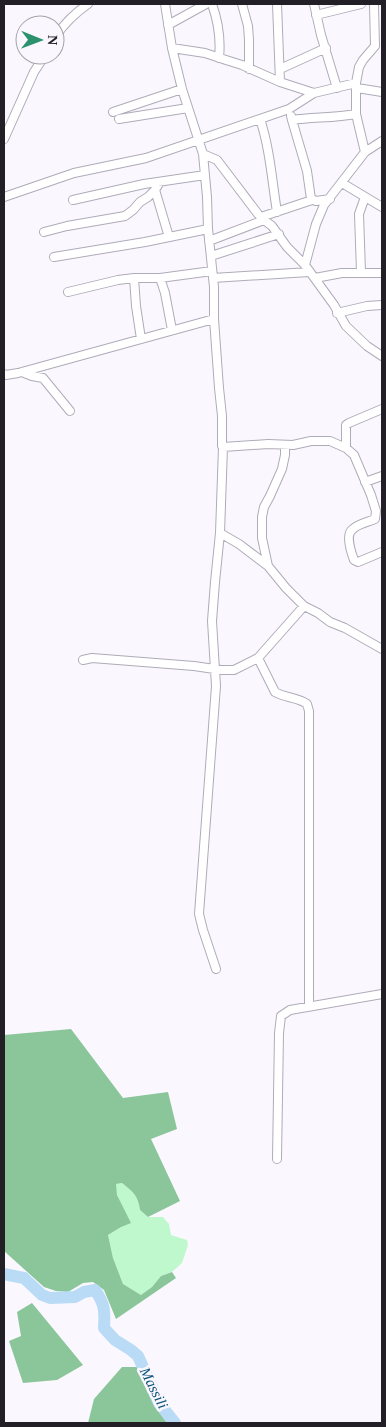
<svg xmlns="http://www.w3.org/2000/svg" width="386" height="1427" font-family="Georgia,serif">
<style>
.green{fill:#c0f8ce}
.forest{fill:#8bc59a}
.lines{fill:none;stroke-linecap:round;stroke-linejoin:round}
.river{stroke:#b9dbf6;stroke-width:12}
.street-casing{stroke:#afabb9;stroke-width:10}
.street{stroke:#fff;stroke-width:8}
.labels{text-anchor:middle;dominant-baseline:central;stroke-width:5;stroke-linejoin:round;paint-order:stroke}
.water-label{font-size:15px;font-style:italic;fill:#0d527b;stroke:#faf8fe}
</style>
<rect width="100%" height="100%" fill="#faf8fe"/>
<!-- green -->
<path class="green" d="M122,1183C133,1192 138,1195 140,1210L148,1217H163L169,1224L171,1235L187,1240L188,1245L182,1263L172,1272L161,1276L152,1287L141,1295L123,1284L113,1258L108,1235L121,1227L122,1207L117,1195L115,1184Z"/>
<!-- forest -->
<path class="forest" d="M71,1029L123,1098L168,1092L177,1129L151,1139L180,1201L148,1217L140,1210C138,1195 133,1192 122,1183L116,1184L117,1195L131,1223L121,1227L108,1235L113,1258L123,1284L141,1295L152,1287L161,1276L172,1272L176,1278L116,1319L104,1290L93,1282L83,1283L68,1292L56,1291L44,1287L4,1251V1035Z
M32,1303L83,1365L57,1380L23,1383L9,1341L21,1336L17,1312Z
M122,1367H138L154,1405L167,1423H88L94,1399Z"/>
<g class="lines">
<!-- river -->
<path class="river" d="M4,1274L24,1278L42,1295L50,1298L75,1297L84,1292L95,1290C105,1304 105,1312 104,1328L115,1340L131,1350L138,1356L159,1403L175,1423"/>
<!-- street casing -->
<g class="street-casing">
<path id="street" d="M165,4L172,48L182,89L203,154L207,197L208,229L214,287V319L219,388L222,416V446L223,447L268,444L293,445L311,441H330L346,448L354,455L371,495L376,511L375,519C368,522 358,524 353,529C345,534 351,552 354,560L358,562L382,552
M212,4C218,21 221,39 219,58
M242,4L248,26L249,40V69
M277,4L280,82
M314,4L321,35L337,88
M316,15L361,4
M168,25L206,4
M55,37C64,24 75,13 88,4
M172,48L205,53L226,60L242,65L280,82L314,93
M280,69L326,48
M357,88L382,92
M113,112L182,89
M291,116L292,120C313,117 334,118 356,114
M119,119L188,108
M260,119C270,149 272,181 277,212
M292,120L307,171L311,199L316,201L330,199
M4,139L34,72L45,55
M365,152L382,141
M203,154L217,160L258,214L264,220L272,226L287,247L305,265L334,305L346,326L367,346L382,356
M342,183L382,207
M155,190L169,237
M4,197L74,173L146,158L289,109L314,93L356,83
M73,200L144,184L205,175
M261,217L312,200
M44,232L67,226L125,216L133,210L140,202L148,197L155,190L160,182
M209,241L264,220
M211,256L279,234
M54,257L145,242L208,229
M305,265L316,224L324,205L365,152L356,114V83L359,67L363,60L375,46L374,4
M361,272L359,214L365,197
M134,278L136,306L141,339
M160,278L165,293L172,330
M213,278L309,272
M315,278L342,273H382
M68,292L118,280L134,278H160L212,271
M337,313L367,306L382,305
M22,372L32,376L43,378L70,411
M4,374L6,375L18,373L214,319
M285,445V455L282,469L270,496L264,507L262,517V538L268,566L286,588L304,606L318,613L330,622L345,628L382,649
M346,448V425L349,423L382,409
M365,482L382,476
M220,533L239,544L268,566
M258,658L275,692C285,698 298,697 307,704L309,711V1006
M83,660L92,658L194,666L221,670H234L258,658L304,606
M216,969L203,930L199,914L216,686L212,621L215,582L220,533L223,447
M277,1159L279,1033L281,1016L290,1010L382,994"/>
</g>
<!-- street -->
<use href="#street" class="street"/>
</g>
<g class="labels">
<!-- water labels -->
<g class="water-label">
<text transform="translate(154 1388) rotate(63)">Massili</text>
</g>
</g>
<!-- border -->
<rect width="386" height="1427" fill="none" stroke="#222026" stroke-width="10"/>
<!-- north arrow -->
<g transform="translate(40 40) rotate(91)"><circle r="24" fill="#faf8fe" stroke="#a4a2a8"/>
<path d="M0-4L9 19L0 12L-9 19Z" fill="#2c916d"/>
<text y="-8" font-size="14" font-weight="bold" text-anchor="middle" fill="#222026">N</text>
</g>
</svg>
